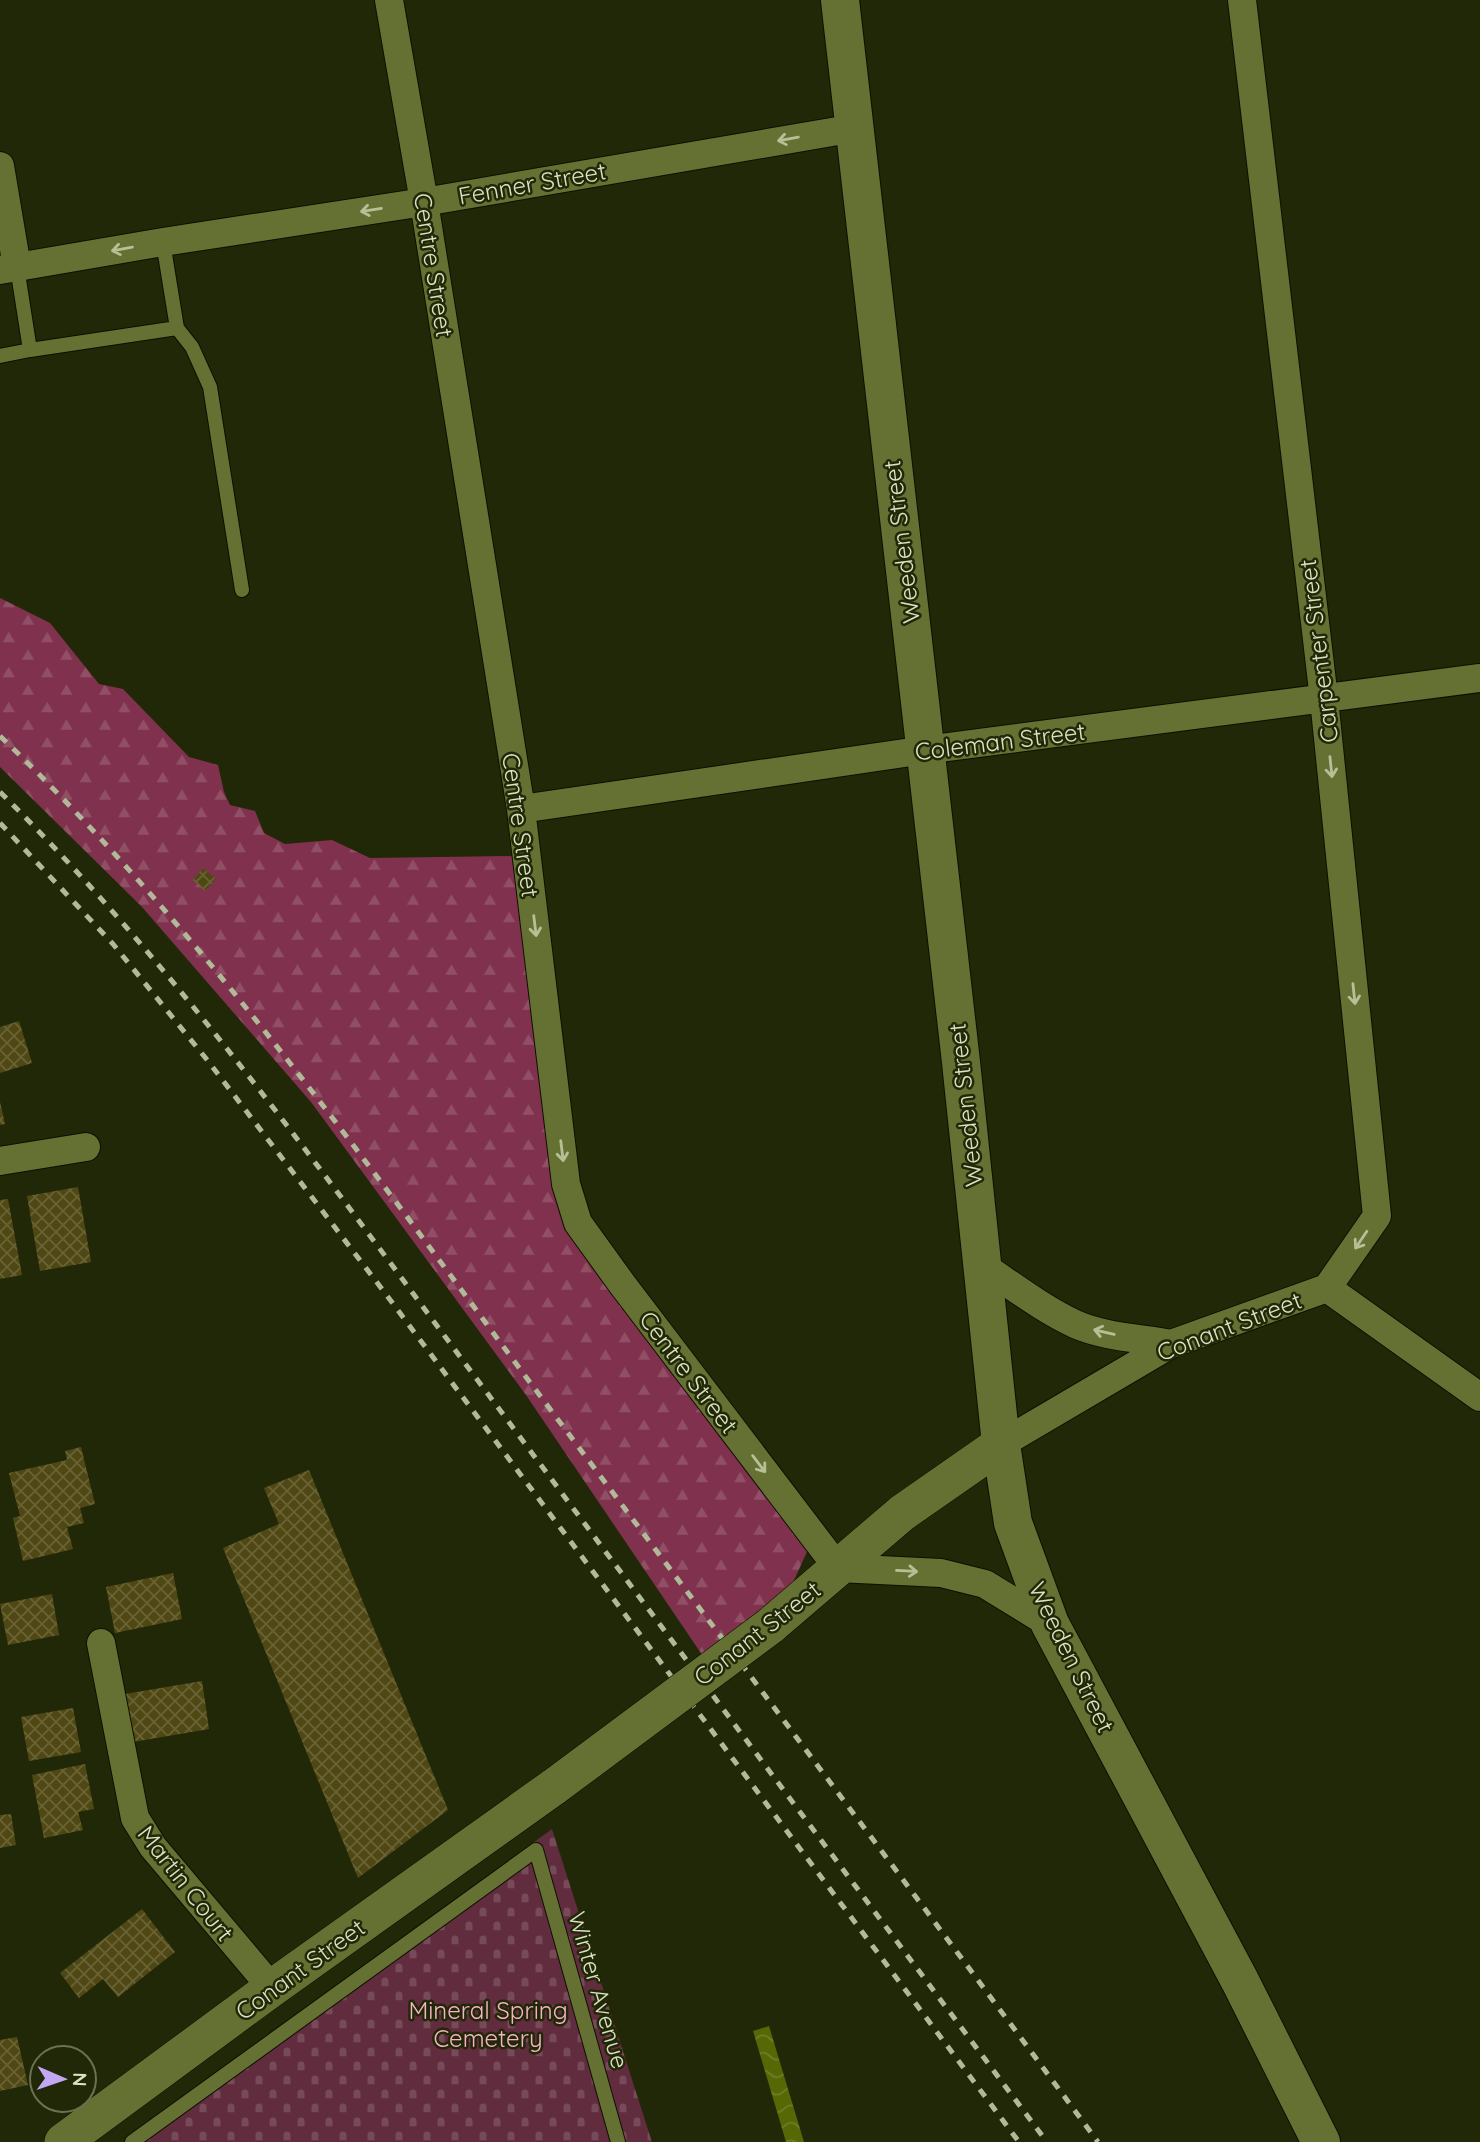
<svg xmlns="http://www.w3.org/2000/svg" width="1480" height="2142" font-family="Quicksand,sans-serif">
<style>
.forest{fill:url(#forest-firs)}
.cemetery{fill:url(#cemetery-stones)}
.water{fill:url(#water-waves)}
.building{fill:url(#building-cross-hatch)}
.lines{fill:none;stroke-linecap:round;stroke-linejoin:round}
.service-casing{stroke:#0c1001;stroke-width:16}
.minor-casing{stroke:#0c1001;stroke-width:30}
.tertiary-casing{stroke:#0c1001;stroke-width:38}
.secondary-casing{stroke:#0c1001;stroke-width:40}
.service{stroke:#647133;stroke-width:14}
.minor{stroke:#647133;stroke-width:28}
.tertiary{stroke:#647133;stroke-width:37}
.secondary{stroke:#647133;stroke-width:38}
.rail{stroke:#b0b998;stroke-width:5;stroke-dasharray:9 9;stroke-linecap:butt}
.tertiary-bridge-casing{stroke:#0c1001;stroke-width:38;stroke-linecap:butt}
.tertiary-bridge{stroke:#647133;stroke-width:37}
.oneway{stroke:#b6c096}
.labels{text-anchor:middle;dominant-baseline:central;stroke-width:5;stroke-linejoin:round;paint-order:stroke}
.street-label{font-size:24px;fill:#d9e2c1;stroke:#212807}
.park-label{font-size:24px;fill:#f7b1c5;stroke:#212807}
</style>
<defs>
<pattern id="forest-firs" width="22" height="20" patternUnits="userSpaceOnUse" patternTransform="scale(1.75)"><rect width="22" height="20" fill="#7f314e"/><path d="M5 1l3.5 6h-7zM16 11l3.5 6h-7z" fill="#914f66"/></pattern>
<pattern id="cemetery-stones" width="16" height="16" patternUnits="userSpaceOnUse" patternTransform="scale(1.75)"><rect width="16" height="16" fill="#602c3e"/><path d="M2 7V4a2 2 0 0 1 4 0v3zM10 15v-3a2 2 0 0 1 4 0v3z" fill="#764a58"/></pattern>
<pattern id="water-waves" width="16" height="10" patternUnits="userSpaceOnUse" patternTransform="scale(1.75)"><rect width="16" height="10" fill="#566705"/><path d="M0 5q4-4 8 0t8 0" fill="none" stroke="#6e7c28"/></pattern>
<pattern id="building-cross-hatch" width="8" height="8" patternUnits="userSpaceOnUse" patternTransform="scale(1.75)"><rect width="8" height="8" fill="#504814"/><path d="M0 0l8 8M0 8l8-8" fill="none" stroke="#696234"/></pattern>
</defs>
<rect width="100%" height="100%" fill="#212807"/>
<!-- forest -->
<path class="forest" d="M0,598L50,623L99,684L123,689L189,757L218,765L224,792L230,805L255,811L264,833L285,844L332,840L370,858L518,856L569,1205L811,1543L780,1611L711,1668L526,1395L311,1102L142,907L0,767Z"/>
<!-- cemetery -->
<path class="cemetery" d="M552,1829L652,2142H123Z"/>
<!-- water -->
<path class="water" d="M769,2026L804,2142H786L753,2031Z"/>
<!-- building -->
<path class="building" d="M203,868L216,879L205,891L193,880Z
M19,1021L32,1063L0,1073V1027Z
M0,1102L5,1124L0,1125Z
M78,1187L91,1262L40,1271L27,1196Z
M8,1199L22,1275L0,1279V1200Z
M81,1447L95,1504L80,1508L84,1523L67,1527L73,1549L23,1561L13,1518L20,1516L9,1473L67,1460L65,1451Z
M309,1470L448,1810L358,1878L223,1548L279,1524L264,1488Z
M173,1573L182,1619L115,1633L106,1587Z
M52,1594L59,1635L8,1645L0,1604Z
M202,1681L209,1729L133,1742L125,1694Z
M73,1708L81,1752L29,1761L21,1717Z
M85,1764L94,1809L78,1812L83,1830L44,1838L32,1775Z
M11,1814L16,1845L0,1848V1815Z
M142,1909L175,1952L118,1997L103,1979L79,1998L60,1973Z
M17,2037L28,2085L0,2091V2040Z"/>
<g class="lines">
<!-- service casing -->
<g class="service-casing">
<path id="service" d="M17,267L30,350L177,328L163,242
M177,328L192,347L210,387L242,590
M0,356L30,350
M132,2142L536,1850L618,2142"/>
</g>
<!-- minor casing -->
<g class="minor-casing">
<path id="minor" d="M389,0L424,202L521,809L566,1184L578,1223L622,1284L838,1568L941,1573L985,1584L1050,1624
M1242,0L1324,699L1377,1216L1327,1288
M0,166L17,267
M0,270L163,242L424,202L855,128
M521,809L925,750L1480,678
M0,1161L86,1147
M983,1266C1013,1286 1043,1309 1075,1324C1104,1337 1140,1338 1171,1344
M1327,1288L1480,1397
M1001,1444L1171,1344L1327,1288
M101,1643L135,1818L153,1847L272,1988"/>
</g>
<!-- tertiary casing -->
<g class="tertiary-casing">
<path id="tertiary" d="M770,1626L902,1513L1001,1444
M63,2142L272,1988L555,1786"/>
</g>
<!-- secondary casing -->
<g class="secondary-casing">
<path id="secondary" d="M840,0L961,1062L1001,1444L1013,1523L1050,1624L1240,1981L1321,2142"/>
</g>
<!-- service -->
<use href="#service" class="service"/>
<!-- minor -->
<use href="#minor" class="minor"/>
<!-- tertiary -->
<use href="#tertiary" class="tertiary"/>
<!-- secondary -->
<use href="#secondary" class="secondary"/>
<!-- rail -->
<path class="rail" d="M0,736C199,927 359,1153 523,1373C715,1629 908,1885 1098,2142
M0,792C178,968 326,1178 476,1378C666,1633 856,1887 1047,2142
M0,823L113,944L208,1061L385,1293L1019,2142"/>
<!-- tertiary-bridge casing -->
<g class="tertiary-bridge-casing">
<path id="tertiary-bridge" d="M555,1786L770,1626"/>
</g>
<!-- tertiary-bridge -->
<use href="#tertiary-bridge" class="tertiary-bridge"/>
</g>
<!-- one-way arrows -->
<defs><path id="oneway-shaft" d="M-6 0H5M1.5-3L5.5 0L1.5 3" fill="none" stroke-width="1.6" stroke-linecap="round" stroke-linejoin="round" transform="scale(1.75)"/></defs>
<g class="oneway">
<use href="#oneway-shaft" transform="translate(788 139) rotate(170)"/>
<use href="#oneway-shaft" transform="translate(371 210) rotate(171)"/>
<use href="#oneway-shaft" transform="translate(122 249) rotate(170)"/>
<use href="#oneway-shaft" transform="translate(1331 767) rotate(84)"/>
<use href="#oneway-shaft" transform="translate(535 926) rotate(83)"/>
<use href="#oneway-shaft" transform="translate(1354 994) rotate(84)"/>
<use href="#oneway-shaft" transform="translate(562 1151) rotate(83)"/>
<use href="#oneway-shaft" transform="translate(1361 1240) rotate(124)"/>
<use href="#oneway-shaft" transform="translate(1104 1332) rotate(-167)"/>
<use href="#oneway-shaft" transform="translate(759 1464) rotate(53)"/>
<use href="#oneway-shaft" transform="translate(907 1571) rotate(3)"/>
</g>
<g class="labels">
<!-- street labels -->
<g class="street-label">
<text transform="translate(532 183) rotate(-10)">Fenner Street</text>
<text transform="translate(434 265) rotate(81)">Centre Street</text>
<text transform="translate(901 542) rotate(-97)">Weeden Street</text>
<text transform="translate(1318 651) rotate(-97)">Carpenter Street</text>
<text transform="translate(1000 741) rotate(-7)">Coleman Street</text>
<text transform="translate(521 825) rotate(82)">Centre Street</text>
<text transform="translate(965 1105) rotate(-96)">Weeden Street</text>
<text transform="translate(1229 1326) rotate(-21)">Conant Street</text>
<text transform="translate(689 1372) rotate(53)">Centre Street</text>
<text transform="translate(757 1633) rotate(-38)">Conant Street</text>
<text transform="translate(1072 1657) rotate(64)">Weeden Street</text>
<text transform="translate(186 1883) rotate(52)">Martin Court</text>
<text transform="translate(300 1969) rotate(-36)">Conant Street</text>
<text transform="translate(599 1990) rotate(74)">Winter Avenue</text>
</g>
<!-- park labels -->
<g class="park-label">
<text x="488" y="2010">Mineral Spring<tspan x="488" dy="28">Cemetery</tspan></text>
</g>
</g>
<!-- north arrow -->
<g transform="translate(63 2079) rotate(92)"><circle r="33" fill="#212807" stroke="#6b7251" stroke-width="2"/>
<path d="M0-5L12 26L0 18L-12 26Z" fill="#c2a8f2"/>
<text y="-10" font-size="19" font-weight="bold" text-anchor="middle" fill="#d9e2c1">N</text>
</g>
</svg>
